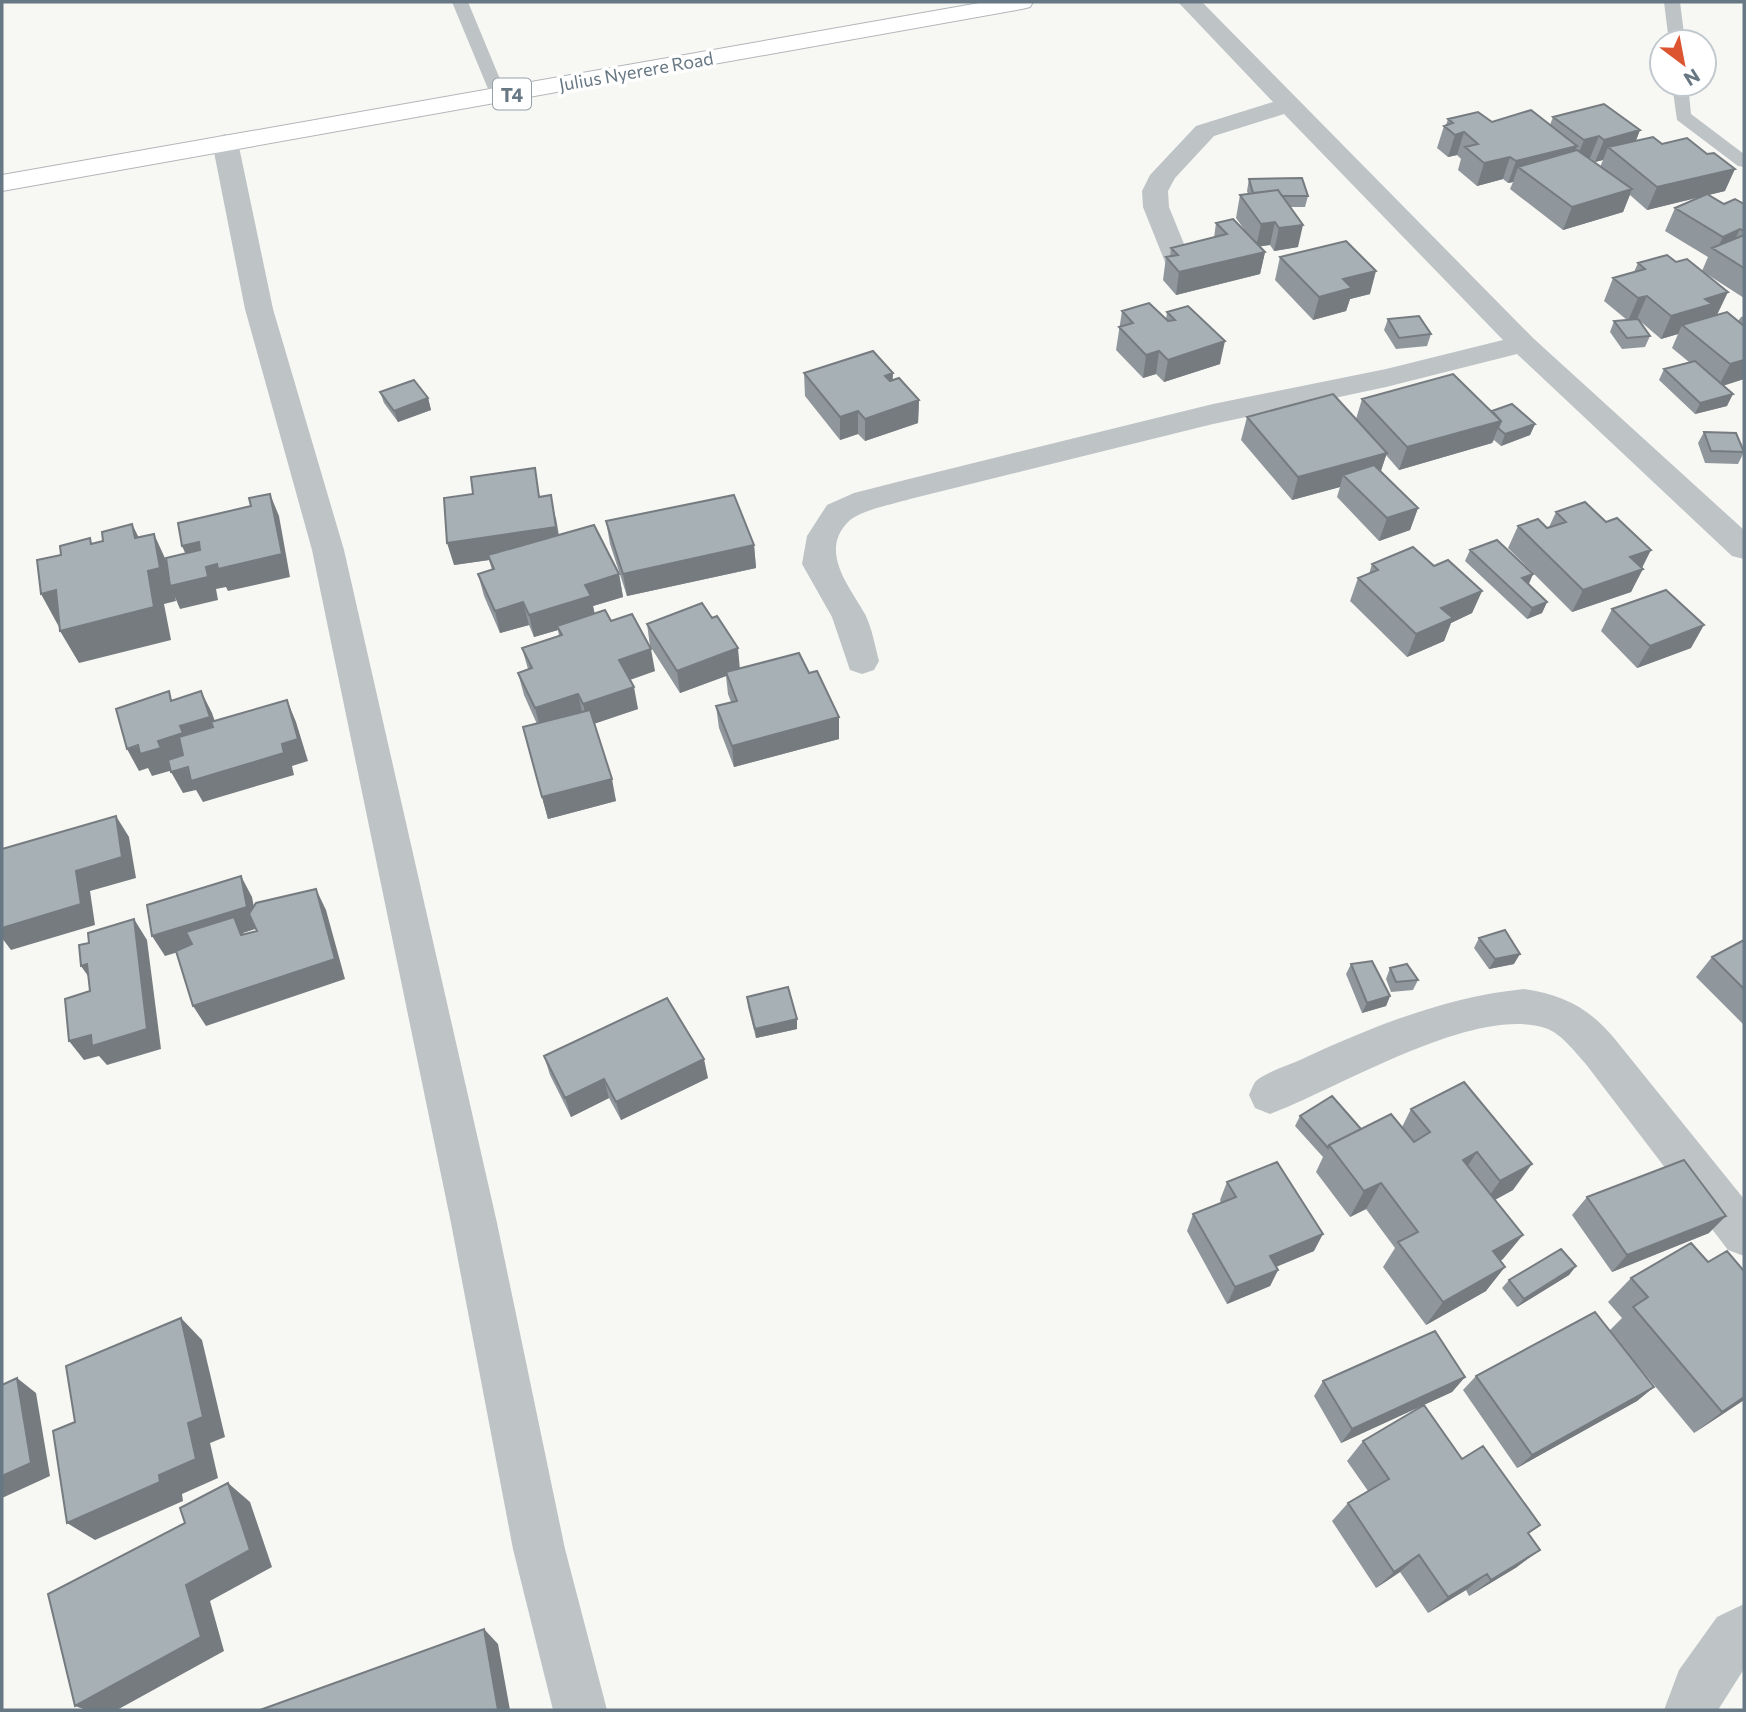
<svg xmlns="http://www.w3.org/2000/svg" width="1746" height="1712" font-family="Commissioner,sans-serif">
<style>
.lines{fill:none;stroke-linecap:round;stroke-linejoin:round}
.highway-casing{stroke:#b2b6b9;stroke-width:2}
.lane{fill:#bec3c6;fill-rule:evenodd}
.street{fill:#bec3c6;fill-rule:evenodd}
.highway{fill:#fff;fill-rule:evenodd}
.wall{fill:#90979c;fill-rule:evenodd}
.shaded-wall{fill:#757b7f}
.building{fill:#a7b0b5;stroke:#757b7f;stroke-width:2}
.labels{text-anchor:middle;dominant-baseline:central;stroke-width:7;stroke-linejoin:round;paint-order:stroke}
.far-street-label{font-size:18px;fill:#677884;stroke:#fff}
.shield{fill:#fff;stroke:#95a0a9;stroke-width:2}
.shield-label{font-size:19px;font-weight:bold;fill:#677884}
</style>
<rect width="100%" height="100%" fill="#f7f7f4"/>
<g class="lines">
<!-- highway casing -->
<g class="highway-casing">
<path id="highway" d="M985,2H1033L1030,7L1022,9L2,191V175Z"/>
</g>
<!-- lane -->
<path class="lane" d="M452,2H468L507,96L505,100L499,101L491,96Z
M1664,2H1680L1685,42H1669Z
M1672,84H1688L1691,114L1744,154V167L1738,166L1677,120Z"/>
<!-- street -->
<path class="street" d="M1178,2H1202L1533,338L1744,530V559L1732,556L1517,354L1386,387L1213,424L910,499C894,504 861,510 849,521C818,551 850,587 865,614C872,628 875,646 879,661L874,670L862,674L850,670L832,617L802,564L807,536L827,505L854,493L909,479L1213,404L1386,369L1503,340L1284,114L1214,136L1175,178L1168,191L1169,207L1191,261L1187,267L1177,269L1167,267L1143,207L1142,191L1150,175L1196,126L1273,102Z
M225,134L234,137L238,142L273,309L344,550L497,1223L565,1549L607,1710H553L513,1549L451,1223L312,550L245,309L212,142L216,137Z
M1524,989C1563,995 1588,1007 1614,1038L1744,1199V1256L1728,1250L1585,1063C1574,1051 1561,1033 1545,1028C1473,1005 1338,1089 1270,1114L1255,1108L1249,1095C1251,1091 1253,1084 1256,1081C1267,1072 1286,1066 1300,1060C1371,1027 1445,997 1524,989Z
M1744,1604V1669L1718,1710H1664L1679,1670L1717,1617Z"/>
<!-- highway -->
<use href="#highway" class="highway"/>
</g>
<!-- wall -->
<path class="wall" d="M1553,117L1640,130L1636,141L1725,191L1708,195L1724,204H1744V298L1702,271L1708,257L1665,231L1675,208L1700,197L1647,210L1630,195L1623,212L1563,230L1510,189L1513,182L1508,183L1503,179L1477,186L1458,170L1461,159L1457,155L1448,157L1437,148L1444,126L1446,125L1448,119L1550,125ZM1589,158H1590L1595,162L1603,160L1600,167Z
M1249,179L1308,196L1305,207H1290L1298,247L1274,251L1270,245L1260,246L1265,252L1260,274L1176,295L1163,280L1166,257H1170L1171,248L1214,238L1216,223L1246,232L1236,218L1240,195L1248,194L1247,191Z
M1280,257L1370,294L1350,299L1346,311L1313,320L1275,280Z
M1638,263L1717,315L1738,321L1741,317L1744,316V379L1723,386L1727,406L1695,414L1659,380L1664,369L1689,362L1672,348L1678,334L1661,339L1640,321L1650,336L1645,347L1622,349L1610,332L1614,321L1627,320L1604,301L1613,278L1634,272Z
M1122,311L1166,319L1167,312L1220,364L1164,382L1156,374L1143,378L1116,350Z
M1388,319L1431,334L1427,346L1396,349L1384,330Z
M804,373L893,380L919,400L918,423L865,441L858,434L840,440L805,396Z
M380,392L428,398L431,410L398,422L384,403Z
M1362,399L1492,411L1535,424L1530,435L1501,446L1494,440L1492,443L1399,470L1386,455L1381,471L1418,508L1410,530L1379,541L1337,497L1340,487L1292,500L1241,440L1247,417L1356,419Z
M1704,432L1744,452L1738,464L1705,463L1698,443Z
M541,496L556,518L559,535L619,574L623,597L593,606L595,614L611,621L655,671L630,680L638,709L594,723L616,801L548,819L523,727L537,724L524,695L518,673L528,669L522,648L559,636L558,630L534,637L529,625L500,633L484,596L478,574L492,570L489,560L454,565Z
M1556,512L1642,568L1631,592L1572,612L1508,548L1518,526L1549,527Z
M606,521L754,545L756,568L627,596L610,544Z
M1470,550L1533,574L1529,584L1547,602L1542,613L1527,619L1465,561Z
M1372,564L1434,566L1482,591L1472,613L1451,623L1444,641L1407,657L1350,601L1358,578L1369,574Z
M1612,609L1691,648L1637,668L1601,631Z
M647,624L740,668L839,739L734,767L719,728L716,706L731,702L728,694L726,676L680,693L650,646Z
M1479,938L1514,964L1489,969L1474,948Z
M1744,940V1025L1696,977L1712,957Z
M1351,964L1390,996L1386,1006L1362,1013L1346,974Z
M1390,968L1418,980L1413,990L1391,992L1386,979Z
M747,997L797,1029L756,1038L748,1007Z
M544,1056L708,1078L621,1120L609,1098L571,1117L550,1075Z
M1464,1082L1513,1190L1495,1200L1503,1259L1500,1261L1486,1291L1426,1325L1383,1267L1395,1248L1366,1209L1350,1217L1316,1172L1323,1157L1295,1126L1300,1116L1361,1129L1402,1127L1411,1109Z
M1227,1182L1314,1251L1276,1267L1278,1270L1270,1286L1227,1304L1187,1231L1193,1214L1221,1203L1220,1200Z
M1587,1197L1709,1233L1612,1272L1572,1215Z
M1576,1266L1569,1275L1517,1307L1502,1288L1509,1280Z
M1631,1278L1744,1400L1694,1433L1625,1350L1654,1387L1637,1401L1517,1468L1463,1390L1476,1376L1610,1330L1622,1318L1608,1302Z
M1465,1377L1452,1392L1341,1443L1314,1396L1323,1381Z
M1363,1441L1462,1459L1540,1525L1528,1534L1517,1567L1469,1596L1466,1590L1428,1613L1400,1572L1376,1588L1332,1521L1348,1503L1368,1491L1347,1461Z"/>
<!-- shaded-wall -->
<path class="shaded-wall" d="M1640,130L1631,152L1608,147L1603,160L1595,162L1604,140Z
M1464,132L1457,155L1448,157L1455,135Z
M1599,136L1590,158L1575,162L1584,140Z
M1577,146L1568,168L1518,167L1513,182L1508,183L1516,161Z
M1510,157L1503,179L1477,186L1484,163Z
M1735,169L1725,191L1647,210L1657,187Z
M1632,189L1623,212L1563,230L1572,207Z
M1275,222L1270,245L1256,247L1261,224Z
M1303,225L1298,247L1274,251L1279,228Z
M1740,229L1729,251H1716L1723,237Z
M1265,252L1260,274L1176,295L1179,272Z
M1376,271L1370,294L1350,299L1346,311L1313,320L1319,297L1343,279Z
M1728,292L1717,315L1682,325L1678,334L1661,339L1671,316L1705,299Z
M1647,296L1637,319L1628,321L1638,298Z
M1225,341L1220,364L1164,382L1168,360Z
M1159,351L1156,374L1143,378L1146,355Z
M1744,360V379L1718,387L1730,364Z
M893,373L892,396L885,376Z
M1733,394L1727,406L1695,414L1700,403Z
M428,398L431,410L398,422L394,411Z
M919,400L918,423L865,441V419Z
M858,411V434L840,440V417Z
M1501,421L1492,443L1399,470L1407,447Z
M1535,424L1530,435L1501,446L1505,434Z
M1387,453L1379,476L1343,475L1340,487L1292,500L1298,477Z
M270,494L279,516L290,577L228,591L226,587L216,589L218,600L180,609L175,597L176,601L164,604L171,640L79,663L60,631L135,538L132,524L149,558L154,534L169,567H206Z
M551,495L561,549L488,555L489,560L454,565L447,543Z
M1418,508L1410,530L1379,541L1387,518Z
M199,542L209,565L192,568L182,546Z
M754,545L756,568L627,596L623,574Z
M1651,550L1641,570L1643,569L1631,592L1572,612L1583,590L1630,557Z
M619,574L623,597L593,606L595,618L557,626L558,630L534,637L529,615L585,585Z
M1533,574L1528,585L1522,578Z
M56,590L59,627L41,594Z
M1482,591L1472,613L1451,623L1444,641L1407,657L1416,634L1441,608Z
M523,602L529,625L500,633L495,611Z
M1547,602L1542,613L1527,619L1532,608Z
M1704,625L1691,648L1637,668L1650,646Z
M738,648L740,670L726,672V676L680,693L677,671Z
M651,649L655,671L623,682L619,660Z
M634,687L638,709L588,726L583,704Z
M201,691L212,713L221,739L173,770L152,776L148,768L139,771L127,749L158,741L180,726Z
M578,694L583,716L541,730L535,708Z
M287,700L296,722L308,761L292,766L294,775L203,802L196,790L183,793L171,772L282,744Z
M839,717V739L734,767L732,746Z
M612,779L616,801L548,819L542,797Z
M116,816L129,837L136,878L90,891L95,925L11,950L2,938V928L76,871Z
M241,876L252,897L258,928L243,933L253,955L241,933L165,956L152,936Z
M316,889L326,910L345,979L206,1026L193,1006Z
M134,919L147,940L161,1049L107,1065L99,1056L84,1060L69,1041Z
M1520,954L1514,964L1489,969L1495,959Z
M87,964L95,986L81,966Z
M1390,996L1386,1006L1362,1013L1367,1003Z
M797,1019V1029L756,1038L755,1029Z
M704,1059L708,1078L621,1120L616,1102Z
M604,1079L609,1098L571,1117L565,1098Z
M1477,1152L1459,1179L1463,1160Z
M1532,1164L1513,1190L1481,1207L1500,1181Z
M1381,1183L1366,1209L1350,1217L1364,1191Z
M1726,1216L1709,1233L1612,1272L1627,1255Z
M1323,1234L1314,1251L1261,1273L1270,1256Z
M1523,1235L1503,1259L1474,1276L1493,1251Z
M1576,1266L1569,1275L1517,1307L1524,1299Z
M1505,1267L1486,1291L1426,1325L1443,1302Z
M1278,1270L1270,1286L1227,1304L1235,1287Z
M181,1318L202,1340L225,1437L210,1443L218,1478L182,1494L183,1501L95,1540L67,1523L159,1475L188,1423Z
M1465,1377L1452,1392L1341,1443L1352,1429Z
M17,1378L36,1393L50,1476L2,1498V1476Z
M1654,1387L1637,1401L1517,1468L1532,1455Z
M1744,1397V1400L1694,1433L1722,1412Z
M228,1483L250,1502L272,1567L210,1601L224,1651L117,1710H86L75,1706L186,1585Z
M1540,1550L1517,1567L1469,1596L1491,1580Z
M1419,1555L1400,1572L1376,1588L1394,1572Z
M1487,1574L1466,1590L1428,1613L1448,1597Z
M484,1629L498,1644L510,1710H498Z"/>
<!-- building -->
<path class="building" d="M1604,104L1640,130L1604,140L1599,136L1584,140L1553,117Z
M1531,110L1577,146L1516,161L1510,157L1484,163L1465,147L1478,144L1464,132L1455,135L1444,126L1453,123L1448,119L1478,112L1492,122Z
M1653,137L1662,144L1687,138L1707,154L1714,153L1735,169L1657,187L1608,147Z
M1577,150L1632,189L1572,207L1518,167Z
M1302,178L1308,196H1282L1278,190L1253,193L1249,179Z
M1278,190L1303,225L1279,228L1275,222L1261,224L1240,195Z
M1707,194L1724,204L1735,199L1744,204V231L1740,229L1723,237L1675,208Z
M1233,219L1265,252L1179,272L1166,257L1178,255L1171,248L1227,234L1216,223Z
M1744,235V268L1712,248Z
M1346,241L1376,271L1343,279L1352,288L1319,297L1280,257Z
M1667,255L1676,262L1687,259L1728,292L1705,299L1712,304L1671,316L1647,296L1638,298L1613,278L1645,269L1638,263Z
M1149,303L1168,321L1175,320L1167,312L1188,306L1225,341L1168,360L1159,351L1146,355L1119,327L1133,323L1122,311Z
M1727,312L1744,326V360L1730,364L1682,325Z
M1419,316L1431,334L1399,338L1388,319Z
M1638,319L1650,336L1627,338L1614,321Z
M873,351L893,373L885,376L890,381L899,378L919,400L865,419L858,411L840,417L804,373Z
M1695,361L1733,394L1700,403L1664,369Z
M1453,374L1501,421L1407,447L1362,399Z
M414,380L428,398L394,411L380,392Z
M1333,394L1387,453L1298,477L1247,417Z
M1512,404L1535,424L1505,434L1498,428L1501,421L1492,411Z
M1704,432L1736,433L1744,452L1711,451Z
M1374,465L1418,508L1387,518L1343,475Z
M535,468L539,497L551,495L556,527L447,543L444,498L473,494L471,477Z
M270,494L282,554L218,569L217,564L206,567L208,577L170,586L166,558L200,550L199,542L182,546L178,523L251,506L249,498Z
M734,495L754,545L623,574L606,521Z
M1585,502L1606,522L1617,518L1651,550L1630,557L1643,569L1583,590L1518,526L1538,519L1547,528L1566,522L1556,512Z
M132,524L135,538L154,534L160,568L148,571L154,607L60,631L56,590L41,594L37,560L61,555L60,546L90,538L91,544L103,541L102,532Z
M594,525L619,574L585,585L591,596L529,615L523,602L495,611L478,574L494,569L488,555Z
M1497,540L1533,574L1522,578L1547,602L1532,608L1470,550Z
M1413,547L1434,566L1448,560L1482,591L1441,608L1453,618L1416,634L1358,578L1378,570L1372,564Z
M1666,590L1704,625L1650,646L1612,609Z
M702,603L712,618L717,616L738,648L677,671L647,624Z
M605,610L611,621L632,614L651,649L619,660L634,687L583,704L578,694L535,708L518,673L532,668L522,648L562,635L557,626Z
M799,653L809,673L817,671L839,717L732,746L716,706L737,701L726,672Z
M169,691L171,701L201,691L210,717L180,726L183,733L158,741L161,748L140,754L138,745L127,749L116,709Z
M287,700L298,739L282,744L284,753L191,781L188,767L171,772L168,760L183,755L179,737L213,727L211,722Z
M590,710L612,779L542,797L523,727Z
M116,816L122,857L76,871L81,904L2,928V849Z
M241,876L247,907L152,936L147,905Z
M316,889L335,959L193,1006L176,951L192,944L186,932L234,917L241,935L257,931L249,914L256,903Z
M134,919L147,1029L92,1046L91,1035L69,1041L65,999L90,991L87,964L81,966L79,945L89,943L88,933Z
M1505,930L1520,954L1495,959L1479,938Z
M1744,940V989L1712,957Z
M1372,961L1390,996L1367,1003L1351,964Z
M1407,964L1418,980L1396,982L1390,968Z
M788,987L797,1019L755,1029L747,997Z
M667,998L704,1059L616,1102L604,1079L565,1098L544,1056Z
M1464,1082L1532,1164L1500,1181L1477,1152L1463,1160L1523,1235L1493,1251L1505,1267L1443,1302L1398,1242L1418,1232L1381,1183L1364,1191L1329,1145L1391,1114L1414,1142L1430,1132L1411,1109Z
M1332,1096L1361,1129L1329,1145L1328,1148L1300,1116Z
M1684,1160L1726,1216L1627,1255L1587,1197Z
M1277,1162L1323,1234L1270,1256L1278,1270L1235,1287L1193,1214L1236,1197L1227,1182Z
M1691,1243L1708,1262L1727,1251L1744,1271V1397L1722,1412L1633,1307L1648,1297L1631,1278Z
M1561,1249L1576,1266L1524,1299L1509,1280Z
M1595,1312L1654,1387L1532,1455L1476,1376Z
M181,1318L203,1417L188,1423L196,1459L159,1475L160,1482L67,1523L53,1431L75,1422L66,1366Z
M1435,1331L1465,1377L1352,1429L1323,1381Z
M17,1378L31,1463L2,1476V1385Z
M1424,1405L1462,1459L1483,1446L1540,1525L1528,1533L1540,1550L1491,1580L1487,1574L1448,1597L1419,1555L1394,1572L1348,1503L1389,1479L1363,1441Z
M228,1483L250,1550L186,1585L201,1637L75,1706L48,1594L185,1523L180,1508Z
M484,1629L498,1710H260Z"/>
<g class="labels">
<!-- far-street labels -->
<g class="far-street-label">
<text transform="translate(636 71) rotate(-10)">Julius Nyerere Road</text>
</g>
<!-- shield labels -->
<rect class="shield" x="493" y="78.5" width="38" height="31" rx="5"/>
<g class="shield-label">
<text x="512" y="94">T4</text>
</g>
</g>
<!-- border -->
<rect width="1746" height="1712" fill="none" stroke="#677884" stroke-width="7"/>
<!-- north arrow -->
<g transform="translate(1683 63) rotate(148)"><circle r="33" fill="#ffffff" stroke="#c2c9ce" stroke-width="2"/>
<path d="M0-5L12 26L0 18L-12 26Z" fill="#dc5430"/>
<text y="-10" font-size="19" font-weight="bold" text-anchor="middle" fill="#677884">N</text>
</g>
</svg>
